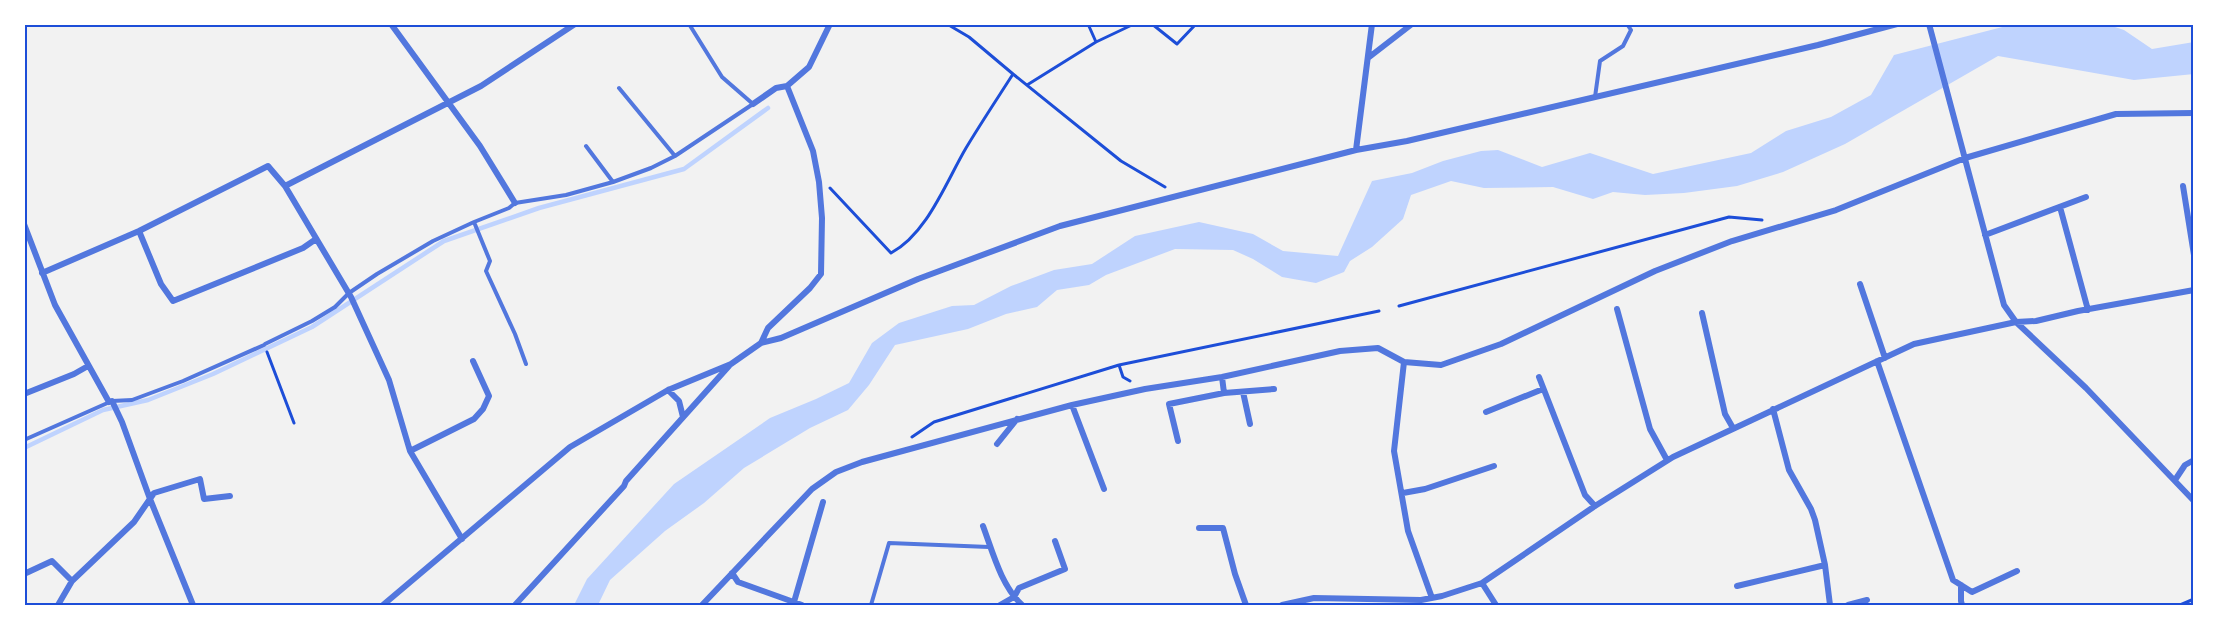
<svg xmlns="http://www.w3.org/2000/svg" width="2218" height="629" font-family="Quicksand,sans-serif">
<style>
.water{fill:#bfd3fe}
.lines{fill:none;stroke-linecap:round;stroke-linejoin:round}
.stream{stroke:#bfd3fe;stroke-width:4.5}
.path{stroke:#1d4ed8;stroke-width:3}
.service{stroke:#5277de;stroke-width:4}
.minor{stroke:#5277de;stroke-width:6}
.neatline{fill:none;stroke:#1d4ed8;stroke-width:2}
</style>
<rect width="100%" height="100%" fill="#f2f2f2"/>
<!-- water -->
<path class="water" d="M2014,24H2106L2124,30L2152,49L2194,42V74L2134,80L1998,56L1845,144L1783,172L1737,186L1684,193L1645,195L1613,192L1593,199L1553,187L1484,188L1451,181L1411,195L1403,219L1372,247L1350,261L1344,272L1316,283L1282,277L1253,259L1233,250L1175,249L1106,275L1089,285L1057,290L1037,307L1006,314L968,329L895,345L869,385L848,410L810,428L744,468L704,503L665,531L610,580L598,605H574L587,579L674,484L770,418L816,399L849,383L872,343L899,323L952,306L974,305L1011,286L1054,270L1092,264L1135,236L1199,222L1253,234L1283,251L1338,256L1372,181L1412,173L1443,161L1481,151L1498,150L1542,167L1590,153L1653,174L1751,153L1786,131L1831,117L1871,95L1894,55Z"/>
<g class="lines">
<!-- stream -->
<path class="stream" d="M24,448L103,410L148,400L213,374L312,327L444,241L539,208L684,169L768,108"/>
<!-- path -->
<path class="path" d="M947,24L969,37L1013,74
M1088,24L1096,42
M1152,24L1177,44L1196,24
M1027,85L1096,42L1134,24
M830,188L891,253C927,234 946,182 966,148C981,123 997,99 1013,74L1121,161L1165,187
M1399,306L1729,217L1762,220
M267,352L294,423
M1130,381L1123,377L1119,365L1379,311
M912,437L934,422L1119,365
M2180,605L2194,599"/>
<!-- service -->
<path class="service" d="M1595,97L1600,61L1623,46L1631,30L1627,24
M675,156L753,104L722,77L689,24
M613,182L651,168L675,156L619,88
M474,222L509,208L515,203L566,195L613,182L586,146
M265,344L312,321L335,307L349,293L377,274L433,241L474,222L490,261L486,271L515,334L526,364
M24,440L112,401L132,400L183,381L264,345
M871,605L889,543L989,547"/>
<!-- minor -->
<path class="minor" d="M391,24L480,146L515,203
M1929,24L2004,305L2016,322L2086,388L2194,501
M1368,58L1412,24
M753,104L776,88L787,86
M1356,150L1372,24
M285,186L481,86L575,24
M2183,186L2194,255
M2060,207L2088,310
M24,224L55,305L109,402
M139,231L161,284L173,301L303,248L316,239
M1985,235L2086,197
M42,273L139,231L268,166L285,186L351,297L389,380L410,451L462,539
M1860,284L1885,358
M1617,309L1650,429L1667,460
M1702,313L1725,414L1733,428
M761,343L768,328L810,288L821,274L822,218L819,182L813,151L787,86L809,67L830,24
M1877,361L1953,580L1972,592L2017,571
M1404,362L1394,451L1408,531L1432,598
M1222,377L1224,393
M1539,377L1585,495L1595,506
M668,390L679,401L683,417
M1243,392L1250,424
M24,394L74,374L88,366
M112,401L122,422L150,499L193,605
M1072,405L1104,489
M1773,409L1789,470L1811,509L1815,520L1825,565L1830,605
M1486,412L1543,389
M1178,441L1169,404L1224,393L1274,389
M997,444L1017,419
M410,451L474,419L483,409L489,396L473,361
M2175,480L2185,465L2194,460
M1403,493L1425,489L1494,466
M983,526C993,553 1001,585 1022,605
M1199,528H1223L1235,574L1246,605
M732,573L738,582L802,605
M24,574L52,561L72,581
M1482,583L1496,605
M1961,585V601L1962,605
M1737,586L1825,565
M794,602L823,502
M58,605L72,581L134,522L154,493L200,479L204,499L230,496
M383,605L570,447L668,390L731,364L761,343L781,338L918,279L1060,226L1356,150L1407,141L1818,45L1897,24
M515,605L624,486L626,481L729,366
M702,605L812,489L836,472L862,462L1072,405L1145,389L1222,377L1340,351L1378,348L1404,362L1441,365L1501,344L1655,271L1732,241L1836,210L1965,158L2116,114L2194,113
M1000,605L1014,597L1019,588L1065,569L1055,541
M1282,605L1314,598L1421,600L1442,596L1482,583L1595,506L1673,457L1914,344L2016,322L2036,321L2078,311L2194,290
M1848,605L1867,600"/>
</g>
<!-- border -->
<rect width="2218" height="629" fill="none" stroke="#ffffff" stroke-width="51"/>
<rect x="26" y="26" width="2166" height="578" class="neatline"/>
</svg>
